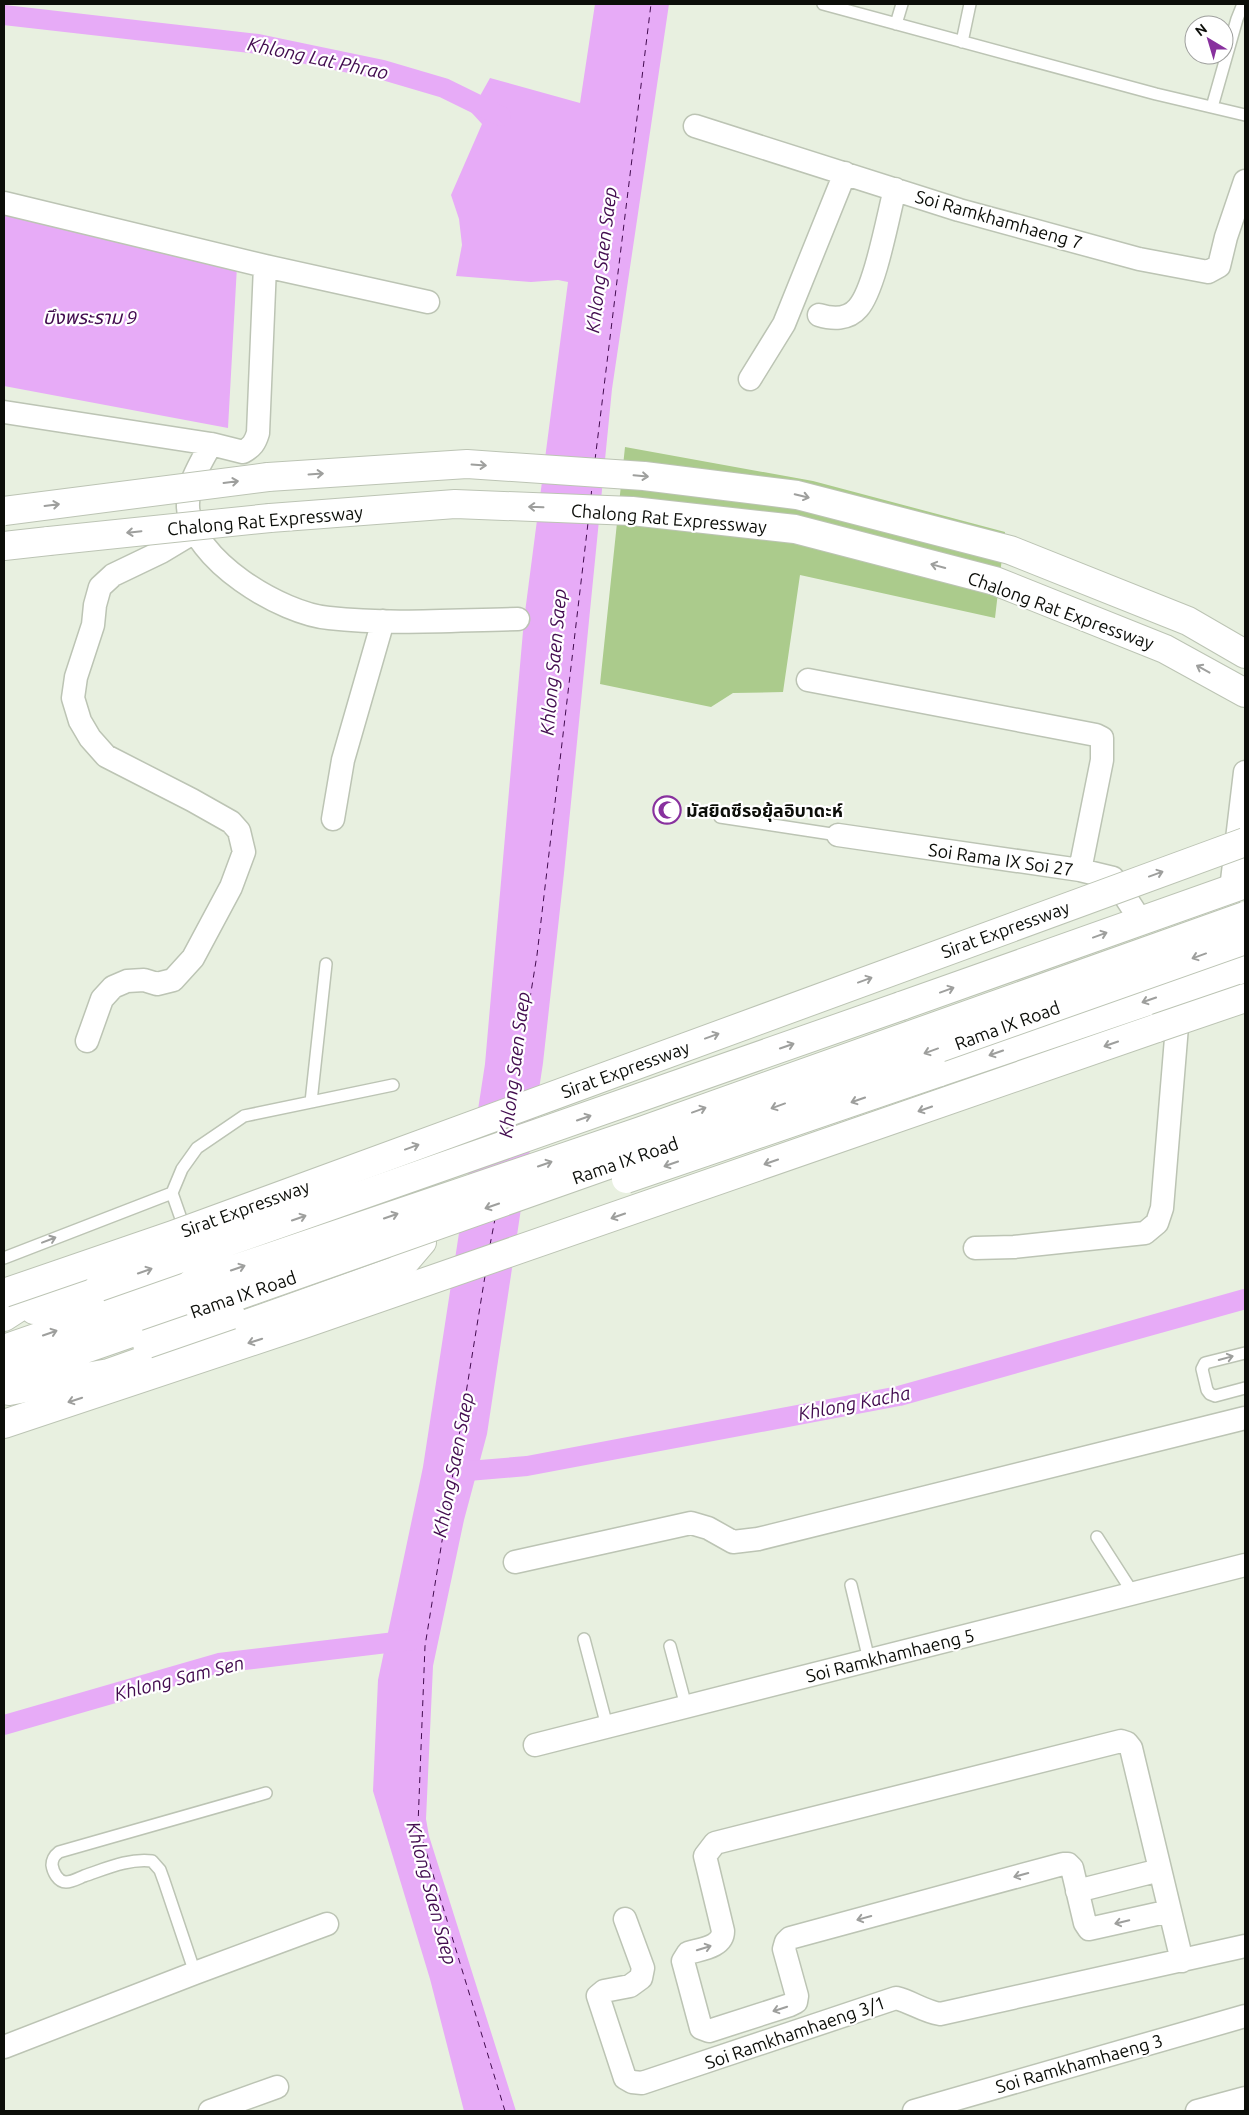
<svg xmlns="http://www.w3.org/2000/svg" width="1249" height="2115" font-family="Ubuntu,'Noto Sans Thai',sans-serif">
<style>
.green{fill:#abcb8c}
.water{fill:#e7abf7}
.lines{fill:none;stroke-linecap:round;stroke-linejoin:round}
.canal{stroke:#e7abf7;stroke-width:20}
.ferry{stroke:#420b4f;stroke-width:1;stroke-dasharray:6 5;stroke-linecap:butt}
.service-casing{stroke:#bcc4b4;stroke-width:14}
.minor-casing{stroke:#bcc4b4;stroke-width:25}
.primary-casing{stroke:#bcc4b4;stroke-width:30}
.motorway-casing{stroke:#bcc4b4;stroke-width:30}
.service{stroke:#fff;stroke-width:11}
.minor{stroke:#fff;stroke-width:22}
.primary{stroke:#fff;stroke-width:28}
.motorway{stroke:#fff;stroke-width:28}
.primary-bridge-casing{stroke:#bcc4b4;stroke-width:30;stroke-linecap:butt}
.motorway-bridge-casing{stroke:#bcc4b4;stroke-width:30;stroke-linecap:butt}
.primary-bridge{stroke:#fff;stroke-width:28}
.motorway-bridge{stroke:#fff;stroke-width:28}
.oneway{stroke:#9e9f9d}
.labels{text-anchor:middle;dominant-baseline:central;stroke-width:4.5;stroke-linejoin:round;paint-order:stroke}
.street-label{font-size:18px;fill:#0c0e09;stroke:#fff}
.poi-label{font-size:18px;font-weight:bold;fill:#0c0e09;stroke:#fff;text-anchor:start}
.water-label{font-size:19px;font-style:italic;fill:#420b4f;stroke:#fff}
</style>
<rect width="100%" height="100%" fill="#e8f0e0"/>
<!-- green -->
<path class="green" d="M625,447L813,481L1005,532L995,618L800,575L783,692L733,693L711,707L600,684Z"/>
<!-- water -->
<path class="water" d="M595,4H669L612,389L564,873L543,1063L487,1434L464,1520L433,1666L426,1819L429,1836L516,2111H464L430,1979L373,1791L378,1680L423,1467L485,1064L524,620L568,282L558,280L531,282L456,276L462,245L459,219L451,195L482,124L471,112L490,78L580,103Z
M4,212L237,266L228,428L4,386Z"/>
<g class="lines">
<!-- canal -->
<path class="canal" d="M4,15L258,44L383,70L444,88L501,116
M456,1472L527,1466L899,1396L1245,1299
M4,1725L219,1663L412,1640"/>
<!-- ferry -->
<path class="ferry" d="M595,460L651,4
M591,497L592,486
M514,1097L537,955L588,523
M490,1245L495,1219
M485,1276L425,1646L418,1825L505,2111"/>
<!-- service casing -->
<g class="service-casing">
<path id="service" d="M823,4L1156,94L1245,115
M896,24L902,4
M962,42L970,4
M1212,107L1237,19L1243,4
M720,817L838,835
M311,1102L326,964
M185,1230L172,1193L182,1169L197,1148L244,1116L393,1085
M4,1258L172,1193
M1245,1353L1205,1363L1202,1369L1207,1390L1210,1394L1215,1396L1245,1388
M1097,1537L1133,1593
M851,1585L869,1660
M584,1639L607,1726
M670,1646L686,1706
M195,1973L164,1881L160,1870L152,1861C129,1858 105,1869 84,1876C79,1878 72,1882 66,1882C58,1882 53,1872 52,1865C52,1859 54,1856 59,1852L266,1793"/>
</g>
<!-- minor casing -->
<g class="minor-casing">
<path id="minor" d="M695,126L959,210L1139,259L1208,272L1219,266L1226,237L1245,181
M4,203L265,266L428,302
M819,315C832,319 848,320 858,308C875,289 888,216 895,189
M750,379L784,324L845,173
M4,412L211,444L243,452C252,447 255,443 258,433L265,266
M211,444C200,464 187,484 188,507C191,560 282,614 329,618C391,625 456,620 518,619
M808,680L1096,735L1102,738V760L1080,870
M333,819L343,760L383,621
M838,835L1080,870L1113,878L1141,921
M1231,889L1245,772
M87,1041L102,999L113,987L127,981L144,980L157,984L173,980L193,958L231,887L244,852L239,831L231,822L192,800L106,756L90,738L80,721L73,698L76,677L93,625L95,605L100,587L113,575L161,552L196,531
M975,1248L1014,1247L1145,1233L1157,1223L1162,1208L1180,990
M515,1562L691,1523L708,1528L733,1542L758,1539L1245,1418
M535,1745L1245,1565
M1077,1891L1160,1870
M1170,1911L1089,1929L1085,1923L1072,1868L1068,1864H1063L790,1938L786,1942L784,1949L797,1996L796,2002L790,2005L709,2031L701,2028L683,1961L688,1953C701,1949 723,1947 723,1931L705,1856L715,1843L1121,1741L1127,1743L1131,1748L1182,1961
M625,1919L643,1968L641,1978L630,1986L604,1991L598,1996L625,2078L632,2082L642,2083L896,1998C912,2002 923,2011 940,2014L1245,1946
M4,2047L195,1973L327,1924
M210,2111L277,2087
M914,2111L1245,2016
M1197,2111L1245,2098"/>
</g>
<!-- primary casing -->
<g class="primary-casing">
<path id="primary" d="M901,1006L1245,884
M937,1073L1245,968
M34,1310L99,1287
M4,1317L66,1277
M4,1349L191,1284
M4,1377L200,1309
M9,1391L109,1373L398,1270L422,1242V1217L409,1190L391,1172L383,1171"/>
</g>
<!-- motorway casing -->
<g class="motorway-casing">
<path id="motorway" d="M268,477L467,464L644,476L797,495L1010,550L1188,621L1245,654
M270,518L455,504L632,511L795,529L995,581L1165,649L1245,693
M4,546L49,541
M4,1424L301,1325L1157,1028"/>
</g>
<!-- service -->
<use href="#service" class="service"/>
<!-- minor -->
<use href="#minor" class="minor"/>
<!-- primary -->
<use href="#primary" class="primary"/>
<!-- motorway -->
<use href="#motorway" class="motorway"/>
<!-- primary-bridge casing -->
<g class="primary-bridge-casing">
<path id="primary-bridge" d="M626,1179L937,1073
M191,1284L641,1131L1245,916
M99,1287L901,1006
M200,1309L1245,940
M147,1344L231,1315"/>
</g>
<!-- motorway-bridge casing -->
<g class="motorway-bridge-casing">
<path id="motorway-bridge" d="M4,511L268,477
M49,541L270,518
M1157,1028L1245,998
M4,1293L173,1235L1245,842"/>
</g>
<!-- primary-bridge -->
<use href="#primary-bridge" class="primary-bridge"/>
<!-- motorway-bridge -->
<use href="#motorway-bridge" class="motorway-bridge"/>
</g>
<!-- one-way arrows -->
<defs><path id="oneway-shaft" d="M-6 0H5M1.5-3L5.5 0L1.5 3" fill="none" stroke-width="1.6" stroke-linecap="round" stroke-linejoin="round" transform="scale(1.25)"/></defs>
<g class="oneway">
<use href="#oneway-shaft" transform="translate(479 465) rotate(4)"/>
<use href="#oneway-shaft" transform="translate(316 474) rotate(-4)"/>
<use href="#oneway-shaft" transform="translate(641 476) rotate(5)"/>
<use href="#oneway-shaft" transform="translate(231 482) rotate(-7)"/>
<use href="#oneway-shaft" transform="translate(802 496) rotate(13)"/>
<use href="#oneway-shaft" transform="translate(52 505) rotate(-7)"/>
<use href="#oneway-shaft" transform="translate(536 507) rotate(-178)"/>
<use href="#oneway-shaft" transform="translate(134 532) rotate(174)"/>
<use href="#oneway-shaft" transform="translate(938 566) rotate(-165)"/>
<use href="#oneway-shaft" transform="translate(1203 669) rotate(-151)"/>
<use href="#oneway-shaft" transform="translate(1156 874) rotate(-20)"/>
<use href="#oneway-shaft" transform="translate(1100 935) rotate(-20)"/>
<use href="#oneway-shaft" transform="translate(1199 956) rotate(160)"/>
<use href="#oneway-shaft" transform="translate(865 980) rotate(-20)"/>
<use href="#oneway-shaft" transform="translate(947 990) rotate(-20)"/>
<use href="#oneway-shaft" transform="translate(1149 1000) rotate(161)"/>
<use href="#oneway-shaft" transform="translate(712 1036) rotate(-20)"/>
<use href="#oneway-shaft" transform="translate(1111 1044) rotate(161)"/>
<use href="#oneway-shaft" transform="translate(787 1046) rotate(-19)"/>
<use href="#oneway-shaft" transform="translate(931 1051) rotate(160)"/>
<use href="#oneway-shaft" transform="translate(996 1053) rotate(161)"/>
<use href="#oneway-shaft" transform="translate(858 1100) rotate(161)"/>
<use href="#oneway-shaft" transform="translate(778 1106) rotate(160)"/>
<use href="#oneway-shaft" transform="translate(925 1109) rotate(161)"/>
<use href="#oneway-shaft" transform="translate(699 1110) rotate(-20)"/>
<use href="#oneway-shaft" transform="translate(584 1118) rotate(-19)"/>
<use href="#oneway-shaft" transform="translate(412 1147) rotate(-20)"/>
<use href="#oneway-shaft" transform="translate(771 1162) rotate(161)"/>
<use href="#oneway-shaft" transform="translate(545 1164) rotate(-19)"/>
<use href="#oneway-shaft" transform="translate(671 1164) rotate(161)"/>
<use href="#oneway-shaft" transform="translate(492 1206) rotate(161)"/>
<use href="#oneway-shaft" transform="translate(391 1216) rotate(-19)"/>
<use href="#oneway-shaft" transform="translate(618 1216) rotate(161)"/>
<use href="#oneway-shaft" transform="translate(299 1218) rotate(-19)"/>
<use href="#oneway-shaft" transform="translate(49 1240) rotate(-21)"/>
<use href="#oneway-shaft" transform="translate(238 1268) rotate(-19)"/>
<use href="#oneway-shaft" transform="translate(145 1271) rotate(-19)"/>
<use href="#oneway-shaft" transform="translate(50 1333) rotate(-19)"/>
<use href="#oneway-shaft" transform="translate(255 1341) rotate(162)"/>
<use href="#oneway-shaft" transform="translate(1226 1358) rotate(-15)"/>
<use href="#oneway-shaft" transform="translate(75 1400) rotate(162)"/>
<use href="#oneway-shaft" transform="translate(1021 1875) rotate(165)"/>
<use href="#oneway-shaft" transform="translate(864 1918) rotate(165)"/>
<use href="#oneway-shaft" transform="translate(1122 1922) rotate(166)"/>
<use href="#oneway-shaft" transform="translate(704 1948) rotate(-17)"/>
<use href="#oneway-shaft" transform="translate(780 2009) rotate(162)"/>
</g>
<!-- icons -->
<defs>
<g id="mosque-ring" transform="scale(1.4375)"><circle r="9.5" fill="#fff" stroke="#88319e" stroke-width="1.5"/><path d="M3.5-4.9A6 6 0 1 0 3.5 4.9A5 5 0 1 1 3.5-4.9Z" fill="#88319e"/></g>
</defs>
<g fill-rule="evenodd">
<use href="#mosque-ring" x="667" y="810"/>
</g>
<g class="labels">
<!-- street labels -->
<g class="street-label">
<text transform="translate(999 219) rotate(16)">Soi Ramkhamhaeng 7</text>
<text transform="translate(669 518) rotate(5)">Chalong Rat Expressway</text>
<text transform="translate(265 520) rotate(-5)">Chalong Rat Expressway</text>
<text transform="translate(1061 610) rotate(20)">Chalong Rat Expressway</text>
<text transform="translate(1001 859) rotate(8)">Soi Rama IX Soi 27</text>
<text transform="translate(1005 929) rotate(-20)">Sirat Expressway</text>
<text transform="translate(1007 1025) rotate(-20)">Rama IX Road</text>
<text transform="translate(625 1069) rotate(-20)">Sirat Expressway</text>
<text transform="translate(625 1160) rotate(-19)">Rama IX Road</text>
<text transform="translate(245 1208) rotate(-20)">Sirat Expressway</text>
<text transform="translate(243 1294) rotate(-19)">Rama IX Road</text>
<text transform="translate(890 1655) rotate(-14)">Soi Ramkhamhaeng 5</text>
<text transform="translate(795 2032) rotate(-19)">Soi Ramkhamhaeng 3/1</text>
<text transform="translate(1079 2063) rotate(-16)">Soi Ramkhamhaeng 3</text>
</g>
<!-- poi labels -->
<g class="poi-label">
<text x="686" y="810">มัสยิดซีรอยุ้ลอิบาดะห์</text>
</g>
<!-- water labels -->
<g class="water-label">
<text transform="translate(318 58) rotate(12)">Khlong Lat Phrao</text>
<text transform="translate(601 260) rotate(-83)">Khlong Saen Saep</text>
<text x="90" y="317">บึงพระราม 9</text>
<text transform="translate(553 662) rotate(-85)">Khlong Saen Saep</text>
<text transform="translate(514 1065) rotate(-83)">Khlong Saen Saep</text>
<text transform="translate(854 1403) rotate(-11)">Khlong Kacha</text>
<text transform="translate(453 1465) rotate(-79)">Khlong Saen Saep</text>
<text transform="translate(179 1678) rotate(-14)">Khlong Sam Sen</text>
<text transform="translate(432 1893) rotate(75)">Khlong Saen Saep</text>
</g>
</g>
<!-- border -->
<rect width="1249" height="2115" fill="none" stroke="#0c0e09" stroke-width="10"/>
<!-- north arrow -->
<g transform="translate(1209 40) rotate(322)"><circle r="24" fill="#ffffff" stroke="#9e9f9d"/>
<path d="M0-4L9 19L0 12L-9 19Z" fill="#88319e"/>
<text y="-8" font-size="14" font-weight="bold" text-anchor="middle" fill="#0c0e09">N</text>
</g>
</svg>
